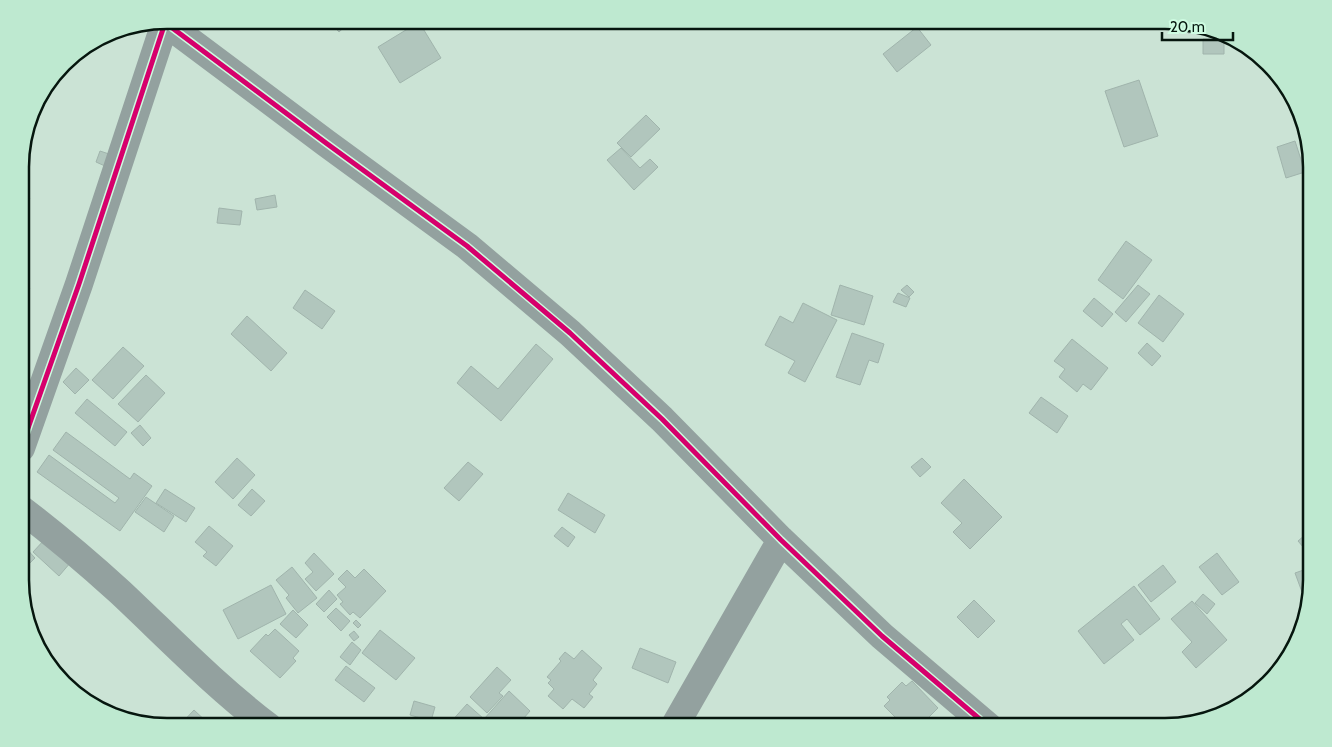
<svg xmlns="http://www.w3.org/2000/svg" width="1332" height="747" font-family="Cabin,sans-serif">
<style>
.building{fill:#b1c6bd;stroke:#a0b4ac}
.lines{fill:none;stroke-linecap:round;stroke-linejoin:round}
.minor{stroke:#93a19f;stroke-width:28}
.cycleway-casing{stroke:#cefbe1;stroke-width:8}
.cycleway{stroke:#d6006c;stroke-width:5}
.rim{fill:none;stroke:#06160e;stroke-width:2.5}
</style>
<rect width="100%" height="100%" fill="#cbe3d5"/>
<!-- building -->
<path class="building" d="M328,20H352L339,32Z
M419,22L441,58L400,83L378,47Z
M1187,26L1211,32L1188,33Z
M917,27L931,45L897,72L883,54Z
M1203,39H1224V54H1203Z
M1139,80L1158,136L1124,147L1105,91Z
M646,115L660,129L631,157L617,143Z
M1295,141L1305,172L1286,178L1277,147Z
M1306,141L1312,157V163L1302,143Z
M621,148L640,168L650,159L658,167L634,190L607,160Z
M100,151L109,154L105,166L96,162Z
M21,191L30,198L21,210Z
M275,195L277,207L257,210L255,199Z
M219,208L242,211L240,225L217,223Z
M1126,241L1152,260L1123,299L1098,280Z
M21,282L30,288L21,300Z
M840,285L873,296L864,325L831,315Z
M907,285L914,292L909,297L901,290Z
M1138,285L1150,294L1126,322L1115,312Z
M305,290L335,311L322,329L293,308Z
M898,293L910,298L906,307L893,302Z
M1159,295L1184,314L1163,342L1138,323Z
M1094,298L1113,314L1102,327L1083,311Z
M803,303L837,320L805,382L788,373L795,361L765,345L780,316L793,323Z
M247,316L287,353L271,371L231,334Z
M852,333L884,344L878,363L869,360L860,385L836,377Z
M1072,339L1108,368L1091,390L1083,384L1077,392L1059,377L1065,369L1054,361Z
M1147,343L1161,356L1152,366L1138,353Z
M536,344L553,359L501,421L457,383L471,366L498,389Z
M123,347L144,366L113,399L92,380Z
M76,368L89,380L75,394L63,382Z
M146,375L165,393L138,422L118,404Z
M1041,397L1068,416L1057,433L1029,413Z
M87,399L127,432L115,446L75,413Z
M140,425L151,438L143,446L131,433Z
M66,432L130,479L134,473L152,486L120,531L37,472L49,455L115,503L119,498L53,450Z
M237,458L255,475L233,499L215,482Z
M922,458L931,467L920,477L911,467Z
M468,462L483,474L459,501L444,488Z
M964,479L1002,517L970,549L953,532L962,523L941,503Z
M165,489L195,508L186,522L156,503Z
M252,489L265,501L251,516L238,505Z
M568,493L605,515L595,533L558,510Z
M146,497L174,516L164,532L135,512Z
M209,526L233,546L216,566L203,556L207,552L195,542Z
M562,527L575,537L568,547L554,536Z
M1312,529V554L1310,555L1298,541Z
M45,539L71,562L59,576L33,552Z
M24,546L35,558L28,565L21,557V549Z
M314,553L334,574L316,591L305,579L313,572L305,563Z
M1217,553L1239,582L1222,595L1199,567Z
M1163,565L1176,582L1151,602L1138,585Z
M292,567L317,598L298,613L286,598L289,595L276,580Z
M1312,567V589L1302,592L1295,573Z
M364,569L386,591L360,618L353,612L350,615L340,604L343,602L337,595L346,587L338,579L347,570L355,578Z
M271,585L286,614L238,639L223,610Z
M1134,586L1160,619L1140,635L1127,619L1121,624L1134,640L1104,664L1078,631Z
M329,590L337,599L324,612L316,604Z
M1203,594L1215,604L1207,614L1195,603Z
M974,600L995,621L978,638L957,617Z
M1192,601L1227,640L1196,668L1182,652L1192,642L1171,619Z
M336,608L350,621L341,631L327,617Z
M293,610L308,625L296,638L280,624Z
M356,620L361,625L358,628L353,623Z
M275,629L299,651L293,658L296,661L280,678L250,651L266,634L268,636Z
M380,630L415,658L396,680L362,653Z
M354,631L359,637L354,641L349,635Z
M352,642L361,650L350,665L340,657Z
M640,648L676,662L668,683L632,668Z
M582,650L602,668L593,680L597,684L589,694L593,697L584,708L572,699L563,709L548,696L554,689L548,683L551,680L547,677L561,661L559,659L565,652L574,659Z
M346,666L375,688L364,702L335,680Z
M497,667L511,680L499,693L503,696L487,713L470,697Z
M912,681L938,708L919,727H905L884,706L890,700L887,697L902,682L906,686Z
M509,691L530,711L516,727H452L449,724L467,704L484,719Z
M414,701L435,707L431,721L410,715Z
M194,710L210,725L208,727H178Z"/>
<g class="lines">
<!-- minor -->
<path class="minor" d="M163,21L326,143L467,246L570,333L662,419L781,540L882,636L989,727
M21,448L79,284L165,23
M21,509C55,535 88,563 120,592C169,638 215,686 269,727
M674,727L781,540"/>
<!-- cycleway casing -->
<g class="cycleway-casing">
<path id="cycleway" d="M163,21L326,143L467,246L570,333L662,419L781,540L882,636L989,727
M21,448L79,284L165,23"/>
</g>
<!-- cycleway -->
<use href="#cycleway" class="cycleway"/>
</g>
<!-- crop -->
<path d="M0 0H1332V747H0ZM167 29H1165A138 138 0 0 1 1303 167V580A138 138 0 0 1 1165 718H167A138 138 0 0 1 29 580V167A138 138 0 0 1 167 29Z" fill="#bee9d0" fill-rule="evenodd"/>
<path class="rim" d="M167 29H1165A138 138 0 0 1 1303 167V580A138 138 0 0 1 1165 718H167A138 138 0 0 1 29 580V167A138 138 0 0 1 167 29Z"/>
<!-- scale -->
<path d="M1162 32v8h71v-8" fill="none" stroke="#06160e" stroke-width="2.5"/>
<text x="1170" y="32" font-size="15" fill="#06160e" stroke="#cefbe1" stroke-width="4" paint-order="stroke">20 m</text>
</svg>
